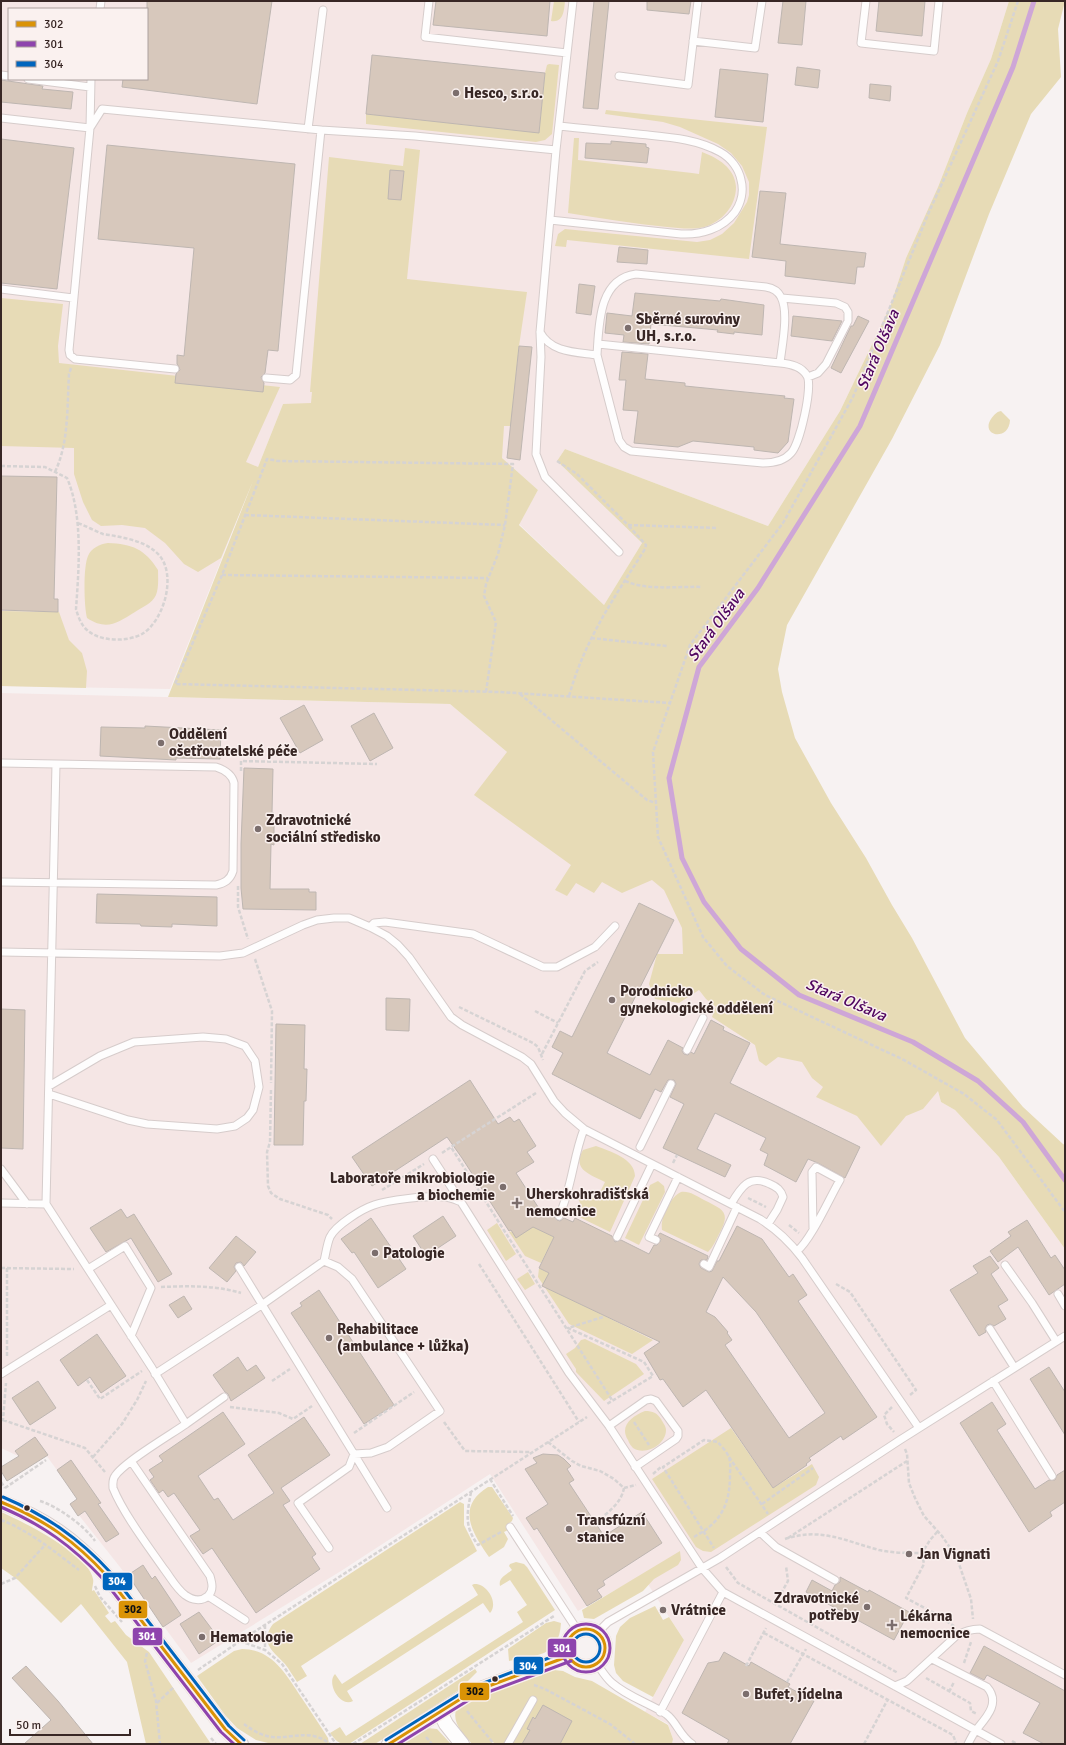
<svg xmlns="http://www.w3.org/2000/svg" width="1066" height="1745" font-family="Signika,sans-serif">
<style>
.built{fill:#f5e6e5;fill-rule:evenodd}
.green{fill:#e7dbb6}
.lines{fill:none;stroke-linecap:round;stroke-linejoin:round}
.stream{stroke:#cea6d7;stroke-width:5}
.building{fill:#d7c8bc;stroke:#beb6b1;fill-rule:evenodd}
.service-casing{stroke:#d6cccb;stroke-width:9}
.minor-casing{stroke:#d6cccb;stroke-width:16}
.path{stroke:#d6d3d3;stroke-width:2.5;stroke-dasharray:4 2;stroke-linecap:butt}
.service{stroke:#fefdfd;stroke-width:7}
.minor{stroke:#fefdfd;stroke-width:14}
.bus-1-casing{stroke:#faf1ef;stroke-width:6}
.bus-2-casing{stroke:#faf1ef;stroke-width:6}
.bus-3-casing{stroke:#faf1ef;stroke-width:6}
.bus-1{stroke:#da9306;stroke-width:3}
.bus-2{stroke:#8e44ad;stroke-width:3}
.bus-3{stroke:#0065bd;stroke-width:3}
.poi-dot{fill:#7b6e6d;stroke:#faf1ef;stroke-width:1.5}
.bus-dot{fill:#382725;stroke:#faf1ef;stroke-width:1.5}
.labels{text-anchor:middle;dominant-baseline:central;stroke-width:3;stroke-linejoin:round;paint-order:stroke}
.poi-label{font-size:15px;font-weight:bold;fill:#382725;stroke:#faf1ef;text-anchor:start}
.water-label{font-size:16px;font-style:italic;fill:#50065f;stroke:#faf1ef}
.line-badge{stroke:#faf1ef;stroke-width:1.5}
.badge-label{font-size:11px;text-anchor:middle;font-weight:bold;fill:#fff}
.pale-badge-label{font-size:11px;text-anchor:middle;font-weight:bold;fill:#111}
</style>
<rect width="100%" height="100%" fill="#f7f2f2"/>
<!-- built -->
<path class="built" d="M1,1H1009L991,59L967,113L938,187L906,258L890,307L840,411L768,526L565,449L557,461L642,543L604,605L519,524L538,490L502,458L283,404L170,689L1,686ZM9,9H147V79H9Z
M1,693L450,704L507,752L938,1091L941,1102L955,1110L999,1157L1065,1249V1744H672L673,1739L668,1724L645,1712L684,1640L642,1575L578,1611L490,1474L341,1571L191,1663L120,1567L70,1504L78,1499L46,1455L26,1469L18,1456L1,1448Z"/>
<!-- green -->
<path class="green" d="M554,1H565C564,10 564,23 551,21Z
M1009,1H1065L1058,29L1061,77L1031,114L989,214L940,345L892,439L787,625L778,669L782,692L795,738L831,803L866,858L892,905L912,938L965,1038L1023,1107L1063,1144L1065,1145V1249L999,1157L955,1110L941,1102L938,1091L923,1109L906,1116L881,1146L857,1116L816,1097L823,1087L812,1078L802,1062L778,1057L766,1066L759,1061L755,1045L712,1017L716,1007L706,999L699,990L679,1003L655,999L649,984L657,954H683L682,928L664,890L652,880L622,893L602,882L594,893L576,883L567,896L555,890L571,865L474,795L507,752L450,704L168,697L253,481L221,558L198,572L184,564L165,543L145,528L122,525L101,526L92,520L83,502L74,474V448L1,446V298L63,304L58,346L59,363L280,387L246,462L258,467L283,404L311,403L312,392H310L329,157L403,166L405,148L420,150L407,279L527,292L519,346L511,426H504L502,458L538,490L519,525L604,605L642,543L557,461L565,449L768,526L840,411L890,307L906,258L938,187L967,113L991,59Z
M549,64L559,65L552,134L545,140L536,142L366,124V114L539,132L545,73L547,65Z
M606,110L767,127L749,259L567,240L566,247L555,246L558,234L565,229L697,242L710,240L722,234L734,223L747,202L749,195V182L742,166L731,153L718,144L680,127L663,122L605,114Z
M574,138H579L578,160L692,173L699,174L702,152C718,158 735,168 736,187C736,206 722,222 704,227C692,230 679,228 667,227C634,224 601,218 568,213Z
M1001,411L1010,420C1009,442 980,436 991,419C994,415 996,412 1001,411Z
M108,543C132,544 145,549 158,570C158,578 159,587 156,595C152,604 142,607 135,612C117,623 107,631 87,618C84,606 83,567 88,556C91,548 100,544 108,543Z
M1,611L59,612L69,640L82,653L87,671L86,688L1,686Z
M596,1146C610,1151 635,1159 635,1176L610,1232L575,1215L581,1205L576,1194L577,1191L580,1190L597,1198L605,1182C592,1175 571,1170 583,1150Z
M658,1181L664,1186L665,1192L639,1245L625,1238L650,1185Z
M681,1192C690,1191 696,1196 704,1200C724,1210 731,1212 719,1234C716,1240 713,1247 708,1252L662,1230C660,1218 670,1197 681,1192Z
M497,1223L516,1254L506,1261L487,1230Z
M534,1226L554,1237L541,1263L525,1256L509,1232Z
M539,1268L550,1274L544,1286L653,1340L632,1354L569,1324L538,1277Z
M528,1272L535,1284L525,1290L517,1279Z
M585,1339L636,1364L644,1374L604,1401L576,1372V1369L566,1354L575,1348L581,1340Z
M645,1411C653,1411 657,1413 661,1419C663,1423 666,1426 666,1430C666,1445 645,1456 633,1448C631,1446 629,1443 628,1440C619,1426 632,1416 645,1411Z
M731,1428L773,1488L812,1464L819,1477L816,1485L711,1552L703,1551L696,1547L652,1479Z
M488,1487H492L513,1518L512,1521L508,1524L510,1529L504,1532L508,1539L504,1547L489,1557C473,1534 455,1507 488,1487Z
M460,1502L464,1504V1525L477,1551L301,1666L307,1676L297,1682C293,1676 289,1669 285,1664C273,1651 259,1643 273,1624Z
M1,1512C22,1521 90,1555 93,1579C94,1582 92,1587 92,1591L94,1590L109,1613L105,1616L111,1623L115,1621L126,1635L149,1652L211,1744H146L127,1662L81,1604L61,1623L18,1580L1,1568Z
M680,1551L681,1560L678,1565L654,1579L643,1591L594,1619L584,1618L582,1610Z
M516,1562L524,1564L527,1567L555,1610L349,1744C338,1744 336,1741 330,1733L340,1727L346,1736L523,1622L517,1612L527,1605L510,1580L500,1586C498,1578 506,1575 512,1570L509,1566L510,1564Z
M474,1584C487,1583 499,1603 490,1613L483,1603L347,1691L353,1701C340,1708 326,1683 335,1674L342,1684L478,1595L472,1585Z
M655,1606L663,1620L669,1617L684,1640L653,1697L623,1681L616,1673L614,1665L616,1636L620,1627L630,1618Z
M554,1621L561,1623C559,1658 535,1655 509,1661L508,1649L546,1623Z
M242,1649C272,1649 286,1674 301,1697C310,1710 319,1724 328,1738L329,1744H272L256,1740L237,1728L225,1715L197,1676L234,1651Z
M475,1669L477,1672L459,1690L375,1744H360Z
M554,1670L563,1671L575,1677L592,1681L668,1725L673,1739L672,1744H495L493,1742L490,1744H472C464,1734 452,1724 456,1710L478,1696Z
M427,1728L437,1729L451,1744H403Z"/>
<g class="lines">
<!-- stream -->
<path class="stream" d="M1034,1L1013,67L860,426L758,588L699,667L669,778L682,858L704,902L741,949L799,995L913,1042L978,1081L1023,1122L1065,1180"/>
</g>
<!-- building -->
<path class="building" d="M147,1H272L257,104L122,87L123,79H147Z
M436,1H550L547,36L433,25Z
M594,1H609L598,109L583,108Z
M647,1H691L689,14L647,10Z
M783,1H806L802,45L778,43Z
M879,1H925L922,36L876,31Z
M372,55L545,73L539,133L366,114Z
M797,67L820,70L818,88L795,85Z
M720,69L768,74L763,122L715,117Z
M1,80L43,86L42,89L73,92L71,109L1,102Z
M870,84L891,86L890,101L869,98Z
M1,139L74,148L57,289L1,283Z
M611,141L646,144V147L649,148L647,163L585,158L586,143L611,144Z
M107,145L295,164L278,351L268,350L265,373L261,377L264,383L263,392L175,383L176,374L180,370L179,367L177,364V355L184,356L194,248L98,239Z
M390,170L404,171L401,200L388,199Z
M760,191L786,193L780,244L866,253L864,267H857L855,284L785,276L786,261L752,257Z
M619,247L648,250L647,264L617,262Z
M579,284L595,286L591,315L576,313Z
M635,293L720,301L721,299L764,305L762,335L734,332V334L717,332L718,330L651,324L649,344L623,342L624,335L605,333L607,313L632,316Z
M793,316L842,321L832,341L791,336Z
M858,316L869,321L841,373L831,368L851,326H853Z
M519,346L532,347L520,460L507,458Z
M622,352L648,354L645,379L685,383V386L785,396L784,398L794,399L788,442L778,453L754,450V447L693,441L678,447L634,443L638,411L623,410L626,380H619Z
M1,476L57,477L54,599H58V612L1,610Z
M304,705L323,740L300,753L280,718Z
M374,713L393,748L370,761L351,726Z
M145,726L221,730L220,759L176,758V760L100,756L101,727L145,728Z
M244,768L273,769L272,813H274V845L271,844L270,889H309V892H316V910L243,909L241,888V844Z
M97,894L217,897V926L172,924V927L141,926L140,924L96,923Z
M639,903L674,920L607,1053L650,1075L668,1040L683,1048L682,1051L684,1054L688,1055L691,1052L694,1054L711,1020L724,1027L723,1030L750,1043L730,1083L860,1147L845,1178L818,1163L808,1159L796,1182L764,1165L768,1154L760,1150L766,1138L715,1113L697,1149L731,1165L725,1177L663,1148L684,1104L670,1097L676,1084L674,1080H668L661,1092L655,1089L640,1119L552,1074L563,1053L552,1047L560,1031L572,1037Z
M386,998L410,999L409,1031L386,1030Z
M1,1009L25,1010L23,1149L1,1148Z
M276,1024L305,1025L304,1069H307L306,1101H304L303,1145H274Z
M470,1080L498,1124L510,1117L514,1122L519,1119L536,1146L527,1152L534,1162L516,1173L540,1210L543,1208L555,1214L554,1217L557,1220L560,1221L564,1218L573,1222L575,1218L612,1236L615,1242L621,1240L649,1254L654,1245H657L660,1242L661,1239L658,1236L660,1233L708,1256L707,1260H701L699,1264L701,1268L709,1272L712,1271L717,1261H719L737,1226L762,1239L789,1277L793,1274L807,1295L798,1301L877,1417L843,1440L841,1436L809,1458L811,1460L806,1464L807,1465L773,1488L706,1390L683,1407L663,1379L660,1380L644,1353L660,1342L542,1286L549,1273L539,1268L554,1237L533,1227L516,1238L511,1230L509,1231L462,1158L447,1137L372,1186L352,1157ZM723,1277L756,1312L825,1413L789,1438L725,1345L732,1340L727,1333L728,1332L715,1317L706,1312Z
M121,1209L127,1218L134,1214L172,1274L158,1282L131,1238L106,1252L90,1228Z
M443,1216L456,1236L426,1256L413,1236Z
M371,1218L406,1269L378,1288L354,1252L352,1253L341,1239Z
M1027,1220L1051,1258L1055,1255L1065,1270V1284L1049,1295L1018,1247L998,1262L990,1251L1011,1236L1008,1232Z
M236,1236L256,1252L244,1266L241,1262L236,1263L234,1267L236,1271L227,1282L209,1268Z
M990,1256L999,1268L991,1274L1008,1300L998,1306L1006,1319L994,1326L990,1324L987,1325L985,1329L986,1332L979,1336L950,1290L978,1273L973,1266Z
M319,1290L394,1405L364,1424L291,1313L302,1306L300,1303Z
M184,1296L192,1309L178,1318L169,1305Z
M97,1334L126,1376L101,1393L90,1377L78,1386L60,1360Z
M238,1357L247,1371L256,1365L265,1378L231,1401L228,1394L225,1392L213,1375Z
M1049,1367L1065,1392V1435L1030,1379Z
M38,1381L56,1408L30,1425L12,1398Z
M992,1402L1006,1424L997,1430L1035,1489L1049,1480H1055L1057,1475L1065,1470V1502L1050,1512L1052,1516L1029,1532L960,1423Z
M223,1412L245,1444L198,1476L214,1500L218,1498L233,1520L274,1493L248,1455L304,1417L330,1455L281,1488L290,1501L283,1505L316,1554L312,1557L320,1569L256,1613L212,1548L203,1554L190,1536L200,1530L174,1493L168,1497L163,1490L159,1493L150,1480L154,1477L149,1470L163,1461L159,1456Z
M35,1437L48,1455L7,1481L1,1471V1467L19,1456L15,1451Z
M543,1454L558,1455L564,1459L571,1466L567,1469L574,1480L569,1483L604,1536L642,1512L662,1543L603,1581L605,1585L597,1590L602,1597L587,1606L537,1528L534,1530L526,1518L548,1504L525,1469L537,1463L533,1458Z
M71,1460L101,1503L98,1504L119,1534L106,1542L85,1511L78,1516L70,1504L77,1499L57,1470Z
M143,1565L152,1579L155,1576L181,1615L163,1627L128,1575Z
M840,1577L868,1592L869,1590L909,1612L894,1640L806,1592L812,1580L832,1591L835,1585L840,1582Z
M199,1612L214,1632L213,1633L218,1641L199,1654L180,1624Z
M984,1646L1065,1691V1744H1044L1023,1733L1040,1703L987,1675L984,1680L970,1673Z
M724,1652L749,1666L751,1662L790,1684L788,1687L814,1701L790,1744H727L729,1740L682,1713L708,1663L719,1661Z
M26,1666L58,1701L93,1744H24L51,1720L12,1678Z
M543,1705L572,1721L560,1744H522L530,1730L527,1729L533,1717L535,1719Z"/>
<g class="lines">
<!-- service casing -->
<g class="service-casing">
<path id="service" d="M429,1L425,37L567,53
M573,1L556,150L540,332L541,357L536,454L545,477L619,552
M866,1L861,43L934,51L939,1
M100,9L101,1
M693,41L755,48L762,1
M1,75L9,76
M619,76L688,85L698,1
M28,79L90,87
M1,118L90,128L69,350L70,355L75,359L175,369
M90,128L102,109L321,130L296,375L290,380L266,378
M90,128L91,79
M308,129L323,10
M321,130L415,136L556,150
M550,220L681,234C701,235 722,229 735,212C741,203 744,191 741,180C739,169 731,158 720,152C695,138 665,137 638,134C612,131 585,129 559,126
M1,289L73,298
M782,298L836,303L845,307L848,312V321L826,364L818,373L808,377
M540,332C551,353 577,352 597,355L619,440L624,447L631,451L763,463C773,463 784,461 791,453C800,444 813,386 807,376C802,366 790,364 780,363L598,344
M597,355C599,326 598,279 636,274L766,287C772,288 778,291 781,297C789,312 782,346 780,363
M1,763L56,764L46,1204
M1,882L216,885C225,883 230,880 233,871L234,783C232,774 225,770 216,767L56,764
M370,927L374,923L385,922L473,934L543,967H557L595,947L615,926
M1,952L220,956L243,953L303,925L317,920L334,918H349L370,927L387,936L398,945L409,957L451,1017L462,1025L522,1057L531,1064L554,1101L565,1113L584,1129L760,1219C776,1229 790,1242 802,1258L919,1428
M687,1050L703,1018
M49,1094L128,1120L147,1124L217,1129L235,1126L247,1118L253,1110L259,1087L255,1061L245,1046L226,1039L203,1037L134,1042L100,1056L49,1086
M640,1147L671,1084
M433,1159L461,1202
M1,1169L27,1204
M1,1203L46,1204L152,1368L186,1424C170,1435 124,1462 115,1476C112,1480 113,1484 113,1488C123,1513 148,1546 164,1569C171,1578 176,1588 185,1595C192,1600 201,1602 208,1596C214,1590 212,1583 210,1576L131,1461
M731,1204C741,1187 749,1174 770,1184C777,1187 781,1190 783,1197L777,1210L768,1224
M559,1216C572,1188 573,1157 584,1129
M617,1237L652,1164
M656,1240L649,1237L678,1177
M797,1251C811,1240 830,1197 840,1180L816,1167L812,1172L813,1228
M704,1264L709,1267L737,1207
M1005,1265L1032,1303L1056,1341
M239,1267L354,1454L371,1453L388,1447L440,1411L352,1279L338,1267L324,1261
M88,1269L125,1246L151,1288L131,1336
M1058,1294L1065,1306
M990,1329L1014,1367
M1,1374L111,1305
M155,1374L263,1304L324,1261C326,1253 327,1244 330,1237C336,1225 362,1209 374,1205C387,1200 430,1195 444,1197C450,1197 456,1200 461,1202L569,1373L609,1426L702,1568L723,1592L1001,1744
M993,1381L1052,1476
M186,1424L224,1397
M609,1426L646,1400L651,1399L656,1401L678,1431V1436L676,1439L635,1467
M510,1527L578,1631
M760,1532L776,1547L835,1580
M329,1548L298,1503L349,1467L354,1454L387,1508
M208,1596L245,1620
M597,1633L608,1622L720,1558L900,1440L1065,1336
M932,1659L987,1687C1001,1703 986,1718 976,1730C973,1734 970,1740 968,1744
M597,1664C602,1671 606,1678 612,1683C628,1697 649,1703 666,1714C677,1722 679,1735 692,1744
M895,1686L907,1681L956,1636C964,1631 971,1629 980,1629L1065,1675
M660,1712L723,1592
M508,1744L533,1700"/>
</g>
<!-- minor casing -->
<g class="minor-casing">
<path id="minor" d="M1,1502C47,1520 74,1539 107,1576L225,1729L241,1744
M567 1648a19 19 0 1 1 38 0a19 19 0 1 1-38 0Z
M440,1712L446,1724L462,1744
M389,1744L470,1693L569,1656"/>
</g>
<!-- path -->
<path class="path" d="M1018,1L998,61L929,212L853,397L783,523L690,645L653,752L658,837L703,937L727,966L765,995L904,1060L964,1094L997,1120L1065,1212
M557,461L577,474L628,525L718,528
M1,466L45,467L67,478C83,515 79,567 76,609C78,616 81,625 87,630C100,642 127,642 142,634C164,621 177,575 159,555C148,543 131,539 115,536C111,535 107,535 103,534C95,531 86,526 78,523
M55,472C69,442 67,407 69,374L71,368
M245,515L505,525
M222,575L488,578
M625,581C649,591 676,586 702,587
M591,638L667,646
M486,692L496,622L484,596L486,584L498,554L505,525L513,464L278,461L267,459L222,575L175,684L499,692L670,703
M520,694L647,800L656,803
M569,696C585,639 614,598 645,549L646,545L628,525
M241,771V761L377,764
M238,886V907L248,939
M255,959L272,1011L271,1083
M459,1007L533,1043L538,1047L543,1060
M535,1011L558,1023
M542,1054L585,971L598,962
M271,1090L270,1142L267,1152L268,1186L271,1193L280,1199L328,1215L332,1219
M536,1093L451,1147L612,1400
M442,1153L451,1147
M673,1163L677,1155
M382,1190L424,1164
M748,1198L766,1207
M789,1225L799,1233
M479,1264L579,1422
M1,1268L74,1269
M7,1268V1358
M836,1284L850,1292L916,1390L910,1395
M161,1287C188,1286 214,1285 241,1293
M603,1317L568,1328L644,1362L653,1376L607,1404
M87,1380L100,1399L142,1371
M272,1381L290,1369
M230,1407L279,1413L293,1419L312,1406
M892,1407L884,1415L887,1424L894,1432
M1,1420H3L6,1383
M3,1420L85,1448L105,1472
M444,1422L465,1451L531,1452
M634,1422L649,1445
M354,1433L414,1392
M548,1442L572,1461L581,1466L600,1471L614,1479L624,1488C621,1504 607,1513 595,1523
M905,1449L907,1454L909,1483L915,1498L924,1516L942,1536L957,1558L971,1599L973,1619
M93,1457L122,1424L137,1400L146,1381
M729,1457L768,1514
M653,1474L662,1466
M490,1479L513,1516
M1,1482L5,1488
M5,1488L46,1460
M624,1488L636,1485
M471,1492C467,1514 464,1526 478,1545L501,1532
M40,1501C57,1506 85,1526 95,1541
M762,1504L813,1468
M1,1520C30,1531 55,1552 79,1570
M694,1537L704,1531C724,1517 730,1499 730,1475C730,1469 731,1463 729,1457C727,1452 721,1446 718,1442L704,1440L663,1467L714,1548
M788,1538L907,1461
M785,1539C821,1527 845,1541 879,1550C892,1553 908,1553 922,1553L930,1540L938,1531
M922,1553L924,1564L906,1598L934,1613L954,1626
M726,1567L738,1583L898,1673
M1,1584L15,1578L45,1545
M95,1586L100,1597L122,1622
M775,1604L788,1581L786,1566
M265,1625V1650
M764,1633L953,1735L956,1743
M240,1641L265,1650L282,1664L336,1744
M147,1653L145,1661L156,1701L160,1744
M964,1663L971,1642
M746,1666L766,1628
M198,1670L240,1641L587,1417
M926,1678L970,1703L971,1711L977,1714
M787,1682L806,1649
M534,1685L545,1689L610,1724L635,1744
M949,1692L954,1682
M157,1703L174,1687
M467,1711L494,1744
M244,1724C252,1730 262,1736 272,1737C294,1739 310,1728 330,1744
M426,1737L432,1744
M211,1738L216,1744
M1012,1741L1017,1744
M353,1744L554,1616
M864,1744L888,1699"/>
<!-- service -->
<use href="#service" class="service"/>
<!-- minor -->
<use href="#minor" class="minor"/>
<!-- bus-1 casing -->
<g class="bus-1-casing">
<path id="bus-1" d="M1,1502C45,1520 75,1541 107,1576L225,1729L241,1744
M567 1648a19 19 0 1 1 38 0a19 19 0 1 1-38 0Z
M389,1744L470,1693L569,1656"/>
</g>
<!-- bus-2 casing -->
<g class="bus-2-casing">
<path id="bus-2" d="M1,1507C43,1525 72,1546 103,1579L221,1732L234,1744
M562 1648a24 24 0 1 1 48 0a24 24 0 1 1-48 0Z
M398,1744L472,1698L571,1661"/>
</g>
<!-- bus-3 casing -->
<g class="bus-3-casing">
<path id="bus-3" d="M3,1497C47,1516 79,1538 111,1573L229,1726L244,1740
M572 1648a14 14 0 1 1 28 0a14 14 0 1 1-28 0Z
M386,1740L468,1689L567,1651"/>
</g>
<!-- bus-1 -->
<use href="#bus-1" class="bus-1"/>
<!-- bus-2 -->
<use href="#bus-2" class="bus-2"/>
<!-- bus-3 -->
<use href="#bus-3" class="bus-3"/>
</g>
<!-- markers -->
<g class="poi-dot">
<circle cx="456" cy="93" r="4"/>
<circle cx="628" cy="328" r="4"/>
<circle cx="161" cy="743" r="4"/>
<circle cx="258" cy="829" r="4"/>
<circle cx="612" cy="1000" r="4"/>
<circle cx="503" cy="1187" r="4"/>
<path d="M515 1197h4v4h4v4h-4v4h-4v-4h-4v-4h4z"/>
<circle cx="375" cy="1253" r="4"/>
<circle cx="329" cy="1338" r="4"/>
<circle cx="569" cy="1529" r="4"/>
<circle cx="909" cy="1554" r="4"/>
<circle cx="867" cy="1607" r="4"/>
<circle cx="663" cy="1610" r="4"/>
<path d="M890 1619h4v4h4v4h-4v4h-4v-4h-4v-4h4z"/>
<circle cx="202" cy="1637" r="4"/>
<circle cx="746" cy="1694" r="4"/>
</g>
<g class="bus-dot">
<circle cx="27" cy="1508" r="3.5"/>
<circle cx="495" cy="1679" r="3.5"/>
</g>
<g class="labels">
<!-- poi labels -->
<g class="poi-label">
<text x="464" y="93">Hesco, s.r.o.</text>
<text x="636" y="319">Sběrné suroviny<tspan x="636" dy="17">UH, s.r.o.</tspan></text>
<text x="169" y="734">Oddělení<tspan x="169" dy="17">ošetřovatelské péče</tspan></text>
<text x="266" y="820">Zdravotnické<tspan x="266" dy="17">sociální středisko</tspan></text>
<text x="620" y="991">Porodnicko<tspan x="620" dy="17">gynekologické oddělení</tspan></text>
<text x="495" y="1178" text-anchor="end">Laboratoře mikrobiologie<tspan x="495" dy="17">a biochemie</tspan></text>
<text x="526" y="1194">Uherskohradišťská<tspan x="526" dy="17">nemocnice</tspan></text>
<text x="383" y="1253">Patologie</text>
<text x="337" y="1329">Rehabilitace<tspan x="337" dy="17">(ambulance + lůžka)</tspan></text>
<text x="577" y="1520">Transfúzní<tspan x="577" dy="17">stanice</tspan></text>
<text x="917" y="1554">Jan Vignati</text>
<text x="859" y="1598" text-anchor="end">Zdravotnické<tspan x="859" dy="17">potřeby</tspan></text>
<text x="671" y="1610">Vrátnice</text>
<text x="900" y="1616">Lékárna<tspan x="900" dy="17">nemocnice</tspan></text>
<text x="210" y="1637">Hematologie</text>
<text x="754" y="1694">Bufet, jídelna</text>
</g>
<!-- water labels -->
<g class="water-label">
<text transform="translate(878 350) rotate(-67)">Stará Olšava</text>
<text transform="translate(716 625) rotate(-54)">Stará Olšava</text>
<text transform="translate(846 1000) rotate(23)">Stará Olšava</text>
</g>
</g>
<g class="line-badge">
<rect x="102" y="1572" width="31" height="19" rx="4" fill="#0065bd"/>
<rect x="118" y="1600" width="30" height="19" rx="4" fill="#da9306"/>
<rect x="132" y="1627" width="31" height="19" rx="4" fill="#8e44ad"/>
<rect x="547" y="1638" width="30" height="20" rx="4" fill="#8e44ad"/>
<rect x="513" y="1656" width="31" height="19" rx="4" fill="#0065bd"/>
<rect x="459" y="1682" width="31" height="19" rx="4" fill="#da9306"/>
</g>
<g class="badge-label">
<text x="117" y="1585">304</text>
<text x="147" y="1640">301</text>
<text x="562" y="1652">301</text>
<text x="528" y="1670">304</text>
</g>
<g class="pale-badge-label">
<text x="133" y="1613">302</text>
<text x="475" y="1695">302</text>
</g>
<!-- border -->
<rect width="1066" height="1745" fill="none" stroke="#382725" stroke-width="4"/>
<!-- legend -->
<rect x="8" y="8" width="140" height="72" fill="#faf1ef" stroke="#aca09e"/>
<rect x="16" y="21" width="20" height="6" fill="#da9306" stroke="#aca09e"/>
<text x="44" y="28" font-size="12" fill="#382725">302</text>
<rect x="16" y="41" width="20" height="6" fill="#8e44ad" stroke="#aca09e"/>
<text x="44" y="48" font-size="12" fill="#382725">301</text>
<rect x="16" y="61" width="20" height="6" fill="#0065bd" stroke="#aca09e"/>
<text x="44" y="68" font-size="12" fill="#382725">304</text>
<!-- scale -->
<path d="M10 1729v6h120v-6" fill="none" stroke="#382725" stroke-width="2"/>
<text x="16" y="1729" font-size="12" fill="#382725" stroke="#faf1ef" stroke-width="3" paint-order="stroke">50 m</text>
</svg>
